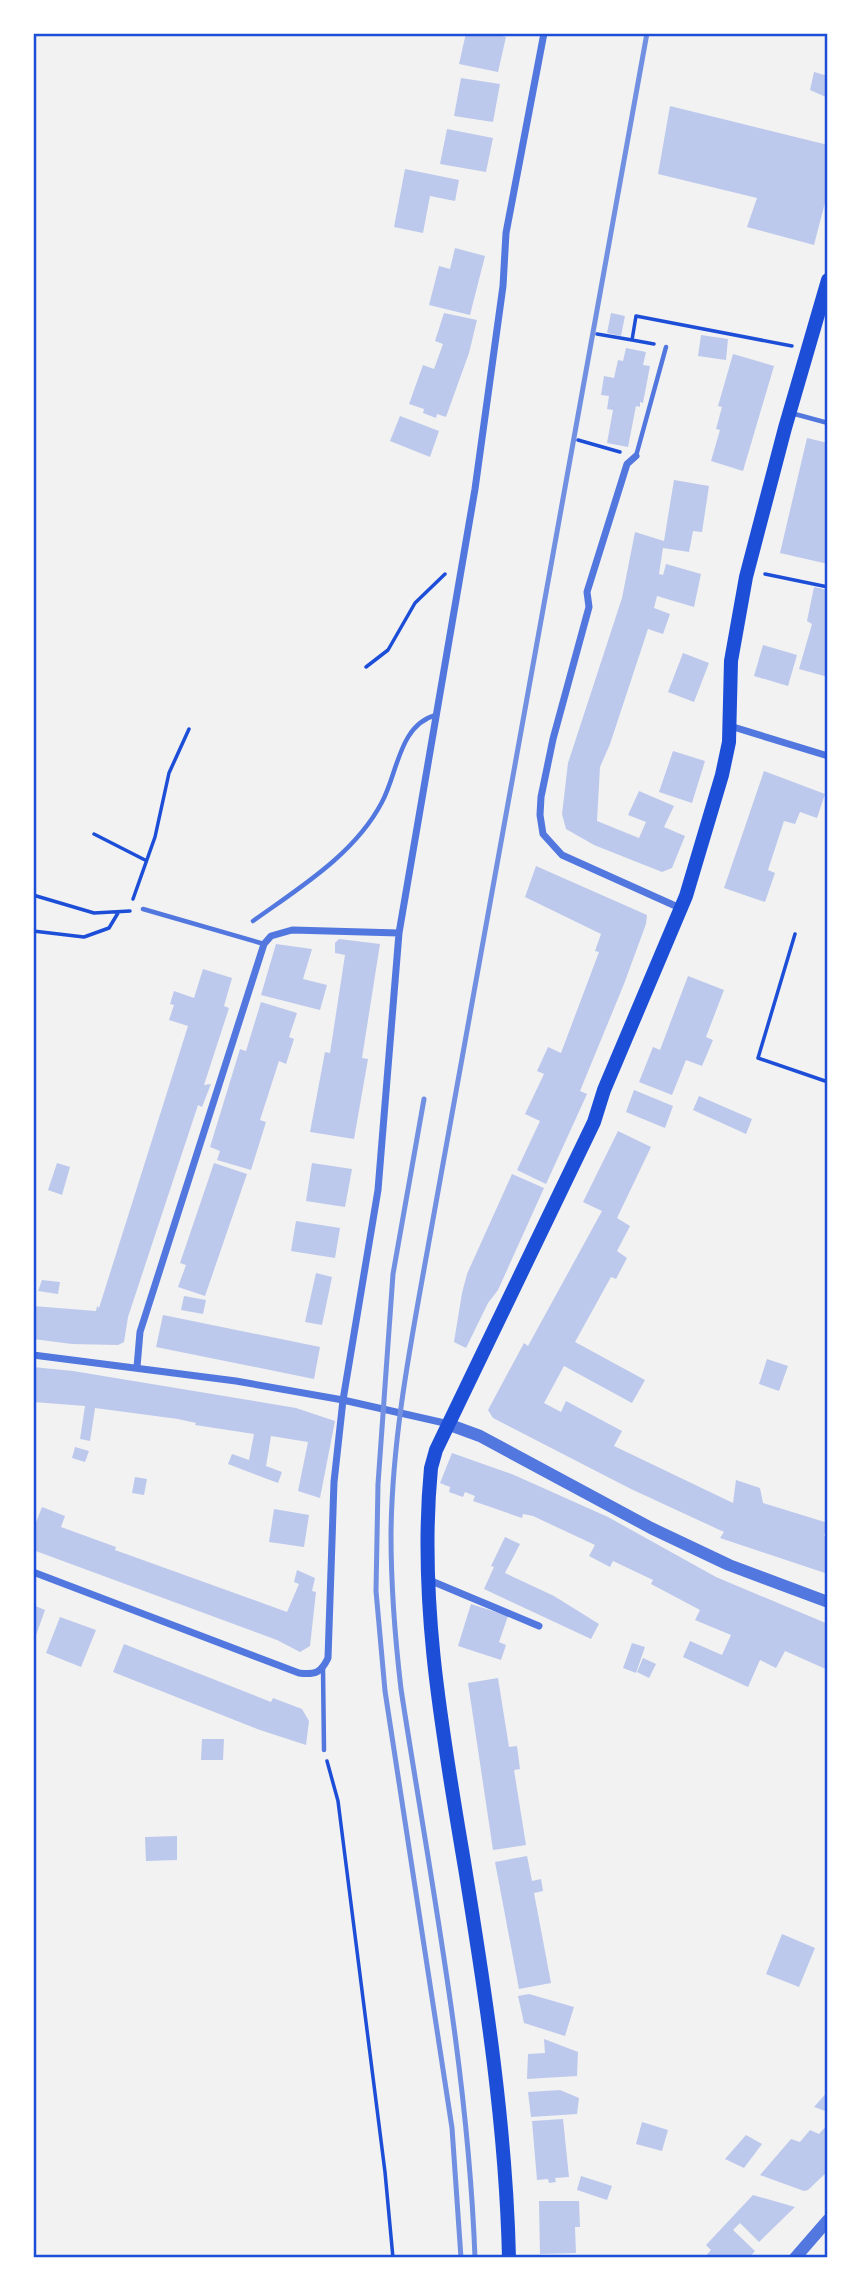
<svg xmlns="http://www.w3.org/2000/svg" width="861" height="2291" font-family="'DM Sans',sans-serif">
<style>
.building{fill:#bdc9ec}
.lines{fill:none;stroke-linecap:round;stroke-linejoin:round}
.path{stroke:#1d4ed8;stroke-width:3.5}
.service{stroke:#5277de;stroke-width:4.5}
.minor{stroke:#5277de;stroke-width:7}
.tertiary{stroke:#5277de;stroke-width:12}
.secondary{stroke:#1d4ed8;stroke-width:14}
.rail{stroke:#7290e2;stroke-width:5}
.neatline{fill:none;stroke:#1d4ed8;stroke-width:2.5}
</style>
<rect width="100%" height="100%" fill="#f2f2f2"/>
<!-- building -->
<path class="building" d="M466,33H491L506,37L498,72L459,64Z
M814,72L828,76V98L810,90Z
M461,78L500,84L493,122L454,116Z
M670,106L828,145V191L814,245L747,227L757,198L658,174Z
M447,129L493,138L486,172L440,164Z
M405,169L459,180L455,201L430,196L423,233L394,227Z
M455,248L485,256L470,315L429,305L439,266L450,269Z
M444,313L477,320L469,353L446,417L437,414L436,418L423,413L424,409L409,404L423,365L434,369L443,344L435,341Z
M611,313L625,316L621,336L607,333Z
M701,335L728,339L726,360L698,356Z
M626,348L646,352L643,365L650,366L643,403L640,402V407L636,406L628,447L607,443L613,410L607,409L609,396L601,395L604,376L614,378L618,360L623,361Z
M733,354L774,366L743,471L711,461L720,430L716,429L722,407L718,406Z
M400,416L439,431L430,457L390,441Z
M807,438L828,443V564L780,553Z
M674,480L709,486L702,532L693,531L689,552L663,548L659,574L663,575L666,564L701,574L694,607L657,596L654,608L670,614L663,634L648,629L610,744L600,767L597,821L639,838L646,822L628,815L639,791L674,806L664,827L685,836L672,868L662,872L594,845L566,829L562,814L568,763L622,598L635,532L664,541Z
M814,587L828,590V677L799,669L812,624L807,621Z
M763,645L797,655L788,686L754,676Z
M683,653L709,663L694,702L668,692Z
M673,751L705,761L692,803L659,792Z
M764,771L825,794L817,818L800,812L795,824L784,821L768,870L775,873L765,902L724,888Z
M536,866L647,915L646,924L624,984L580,1091L587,1094L546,1184L517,1170L540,1121L525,1114L544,1074L537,1071L548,1047L561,1053L599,952L595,951L601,934L525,897Z
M339,939L380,944L362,1058L368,1059L354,1139L310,1132L325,1052L330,1053L345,955L335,953V943Z
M276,944L312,949L303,979L327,985L320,1010L261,995Z
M203,969L232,978L224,1006L229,1008L204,1085L211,1084L202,1107L198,1105L128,1317L124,1342L118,1345L72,1344L33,1339V1306L96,1311L97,1306L99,1308L188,1026L169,1020L174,1005L170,1004L174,991L194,998Z
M688,976L724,990L706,1037L713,1040L702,1066L686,1060L672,1095L639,1082L653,1047L660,1050Z
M261,1002L297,1013L289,1037L294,1039L286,1064L279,1061L260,1120L266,1122L251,1170L217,1160L220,1151L210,1147L240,1049L246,1051Z
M634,1090L673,1106L665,1128L626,1112Z
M699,1096L752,1119L746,1134L693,1110Z
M618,1131L651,1147L617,1218L630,1226L617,1251L627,1258L616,1279L611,1277L575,1342L645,1380L632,1403L564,1366L544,1403L561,1412L566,1401L622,1431L614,1446L733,1503L736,1480L760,1488L763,1503L828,1523L824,1536L828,1537V1574L720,1538L724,1532L631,1489L493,1418L488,1410L524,1343L528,1346L602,1211L583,1202Z
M57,1163L70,1167L62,1195L48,1190Z
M214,1163L247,1174L205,1296L178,1287L186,1265L180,1263Z
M312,1163L352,1169L345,1207L306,1201Z
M512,1174L544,1188L498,1290L488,1303L466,1348L454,1342L462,1293L467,1274Z
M296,1221L340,1228L335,1258L291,1251Z
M316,1273L332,1277L322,1325L305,1322Z
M42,1280L60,1282L58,1294L38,1291Z
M184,1296L206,1300L203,1314L181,1310Z
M163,1315L320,1347L314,1379L156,1347Z
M767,1359L788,1366L779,1391L759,1384Z
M33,1367L73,1371L296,1408L335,1421L320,1498L298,1491L308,1442L271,1436L266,1466L282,1472L278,1483L228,1464L232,1454L249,1460L254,1434L195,1425L196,1423L178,1419L95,1408L90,1441L80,1439L85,1406L33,1402Z
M75,1447L89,1451L85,1462L72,1458Z
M452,1453L514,1475L608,1517L716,1577L828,1624V1670L785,1651L776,1668L760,1660L748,1687L683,1657L690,1641L722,1655L731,1635L695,1620L700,1610L651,1584L653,1580L613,1561L610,1567L589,1556L595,1545L533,1516L523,1514L522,1518L473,1501L475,1496L465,1492L463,1497L449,1492L450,1487L440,1483Z
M135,1477L147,1479L144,1495L132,1493Z
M42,1507L65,1516L61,1527L116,1547L115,1550L287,1612L299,1584L294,1582L297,1570L315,1578L312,1591L316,1592L310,1646L300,1652L277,1640L33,1550V1530Z
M274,1509L309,1515L304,1547L269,1542Z
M505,1537L520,1544L505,1573L554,1596L599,1624L591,1639L484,1589L494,1567L491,1566Z
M471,1604L508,1616L499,1642L506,1645L501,1660L458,1646Z
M33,1605L45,1610L34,1641H33Z
M60,1617L96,1630L81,1667L46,1653Z
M632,1643L645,1647L636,1673L623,1668Z
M124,1644L271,1702L273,1698L302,1709L309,1721L306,1745L260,1730L113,1672Z
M643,1658L656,1664L649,1678L637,1672Z
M498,1678L509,1747L517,1746L520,1769L514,1770L526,1845L493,1850L468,1683Z
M202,1739H224L223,1760H201Z
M177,1836V1860L146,1861L145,1837Z
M527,1856L532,1881L541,1879L543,1891L534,1893L551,1983L519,1989L495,1862Z
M782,1934L815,1948L799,1987L766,1974Z
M529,1994L574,2007L565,2036L524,2023L518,1996Z
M544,2039L578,2052L577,2076L527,2079L528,2054L545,2053Z
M560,2090L579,2098L577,2114L531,2117L528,2092Z
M828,2091V2112L814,2107Z
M563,2119L569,2177L555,2178L556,2182L549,2183L548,2179L537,2180L532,2121Z
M642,2122L668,2130L662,2151L636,2144Z
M828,2124V2171L808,2190L804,2191L760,2175L791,2139L800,2142L810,2130L819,2134Z
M746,2135L762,2144L744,2168L725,2159Z
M581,2176L612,2186L607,2200L577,2190Z
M753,2195L795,2207L759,2242L740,2223L733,2230L755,2251L749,2258H704L711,2250L706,2245Z
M539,2201H579L580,2227H575L576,2253L540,2254Z"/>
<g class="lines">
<!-- path -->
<path class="path" d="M597,334L632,340
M654,344L632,340L636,316L792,346
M578,440L620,452
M765,574L828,587
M366,667L388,650L415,603L445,574
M94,834L145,860
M33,895L94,913L130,911
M133,899L155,837L169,773L189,729
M33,931L84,937L109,928L118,913
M795,934L758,1058L828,1082
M327,1761L338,1801L385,2172L393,2258"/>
<!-- service -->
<path class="service" d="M791,413L828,423
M636,456L666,347
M143,909L264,944
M253,921C299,888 355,854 382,802C398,772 399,725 436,715
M323,1669L324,1750"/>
<!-- minor -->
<path class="minor" d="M636,456L627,464L587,592L589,607L553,739L541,797L540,815L543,834L562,855L680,908
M730,726L828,756
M33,1355L236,1381L343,1400L449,1424
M137,1367L140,1332L264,944L271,936L292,930L399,933
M33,1572L299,1673C315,1675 321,1673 328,1658L334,1482L343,1400L378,1190L399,933L475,489L503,286L506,233L544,33
M429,1580L539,1626"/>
<!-- tertiary -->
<path class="tertiary" d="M450,1425L480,1436L651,1528L729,1565L828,1602
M795,2258L828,2220"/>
<!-- secondary -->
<path class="secondary" d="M509,2258C506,2127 486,1997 465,1868C443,1736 418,1602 431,1468L436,1450L594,1122L604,1090L686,896L722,775L729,742L731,661L746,577L785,428L828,280"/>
<!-- rail -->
<path class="rail" d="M424,1099L393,1274L378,1484L376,1591L385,1691L452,2128L461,2258
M475,2258C468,2067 430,1878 401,1689C395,1638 391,1586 391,1534C392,1437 411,1342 428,1247L647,33"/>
</g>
<!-- border -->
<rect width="861" height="2291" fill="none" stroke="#ffffff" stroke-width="70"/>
<rect x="35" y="35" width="791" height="2221" class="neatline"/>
</svg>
